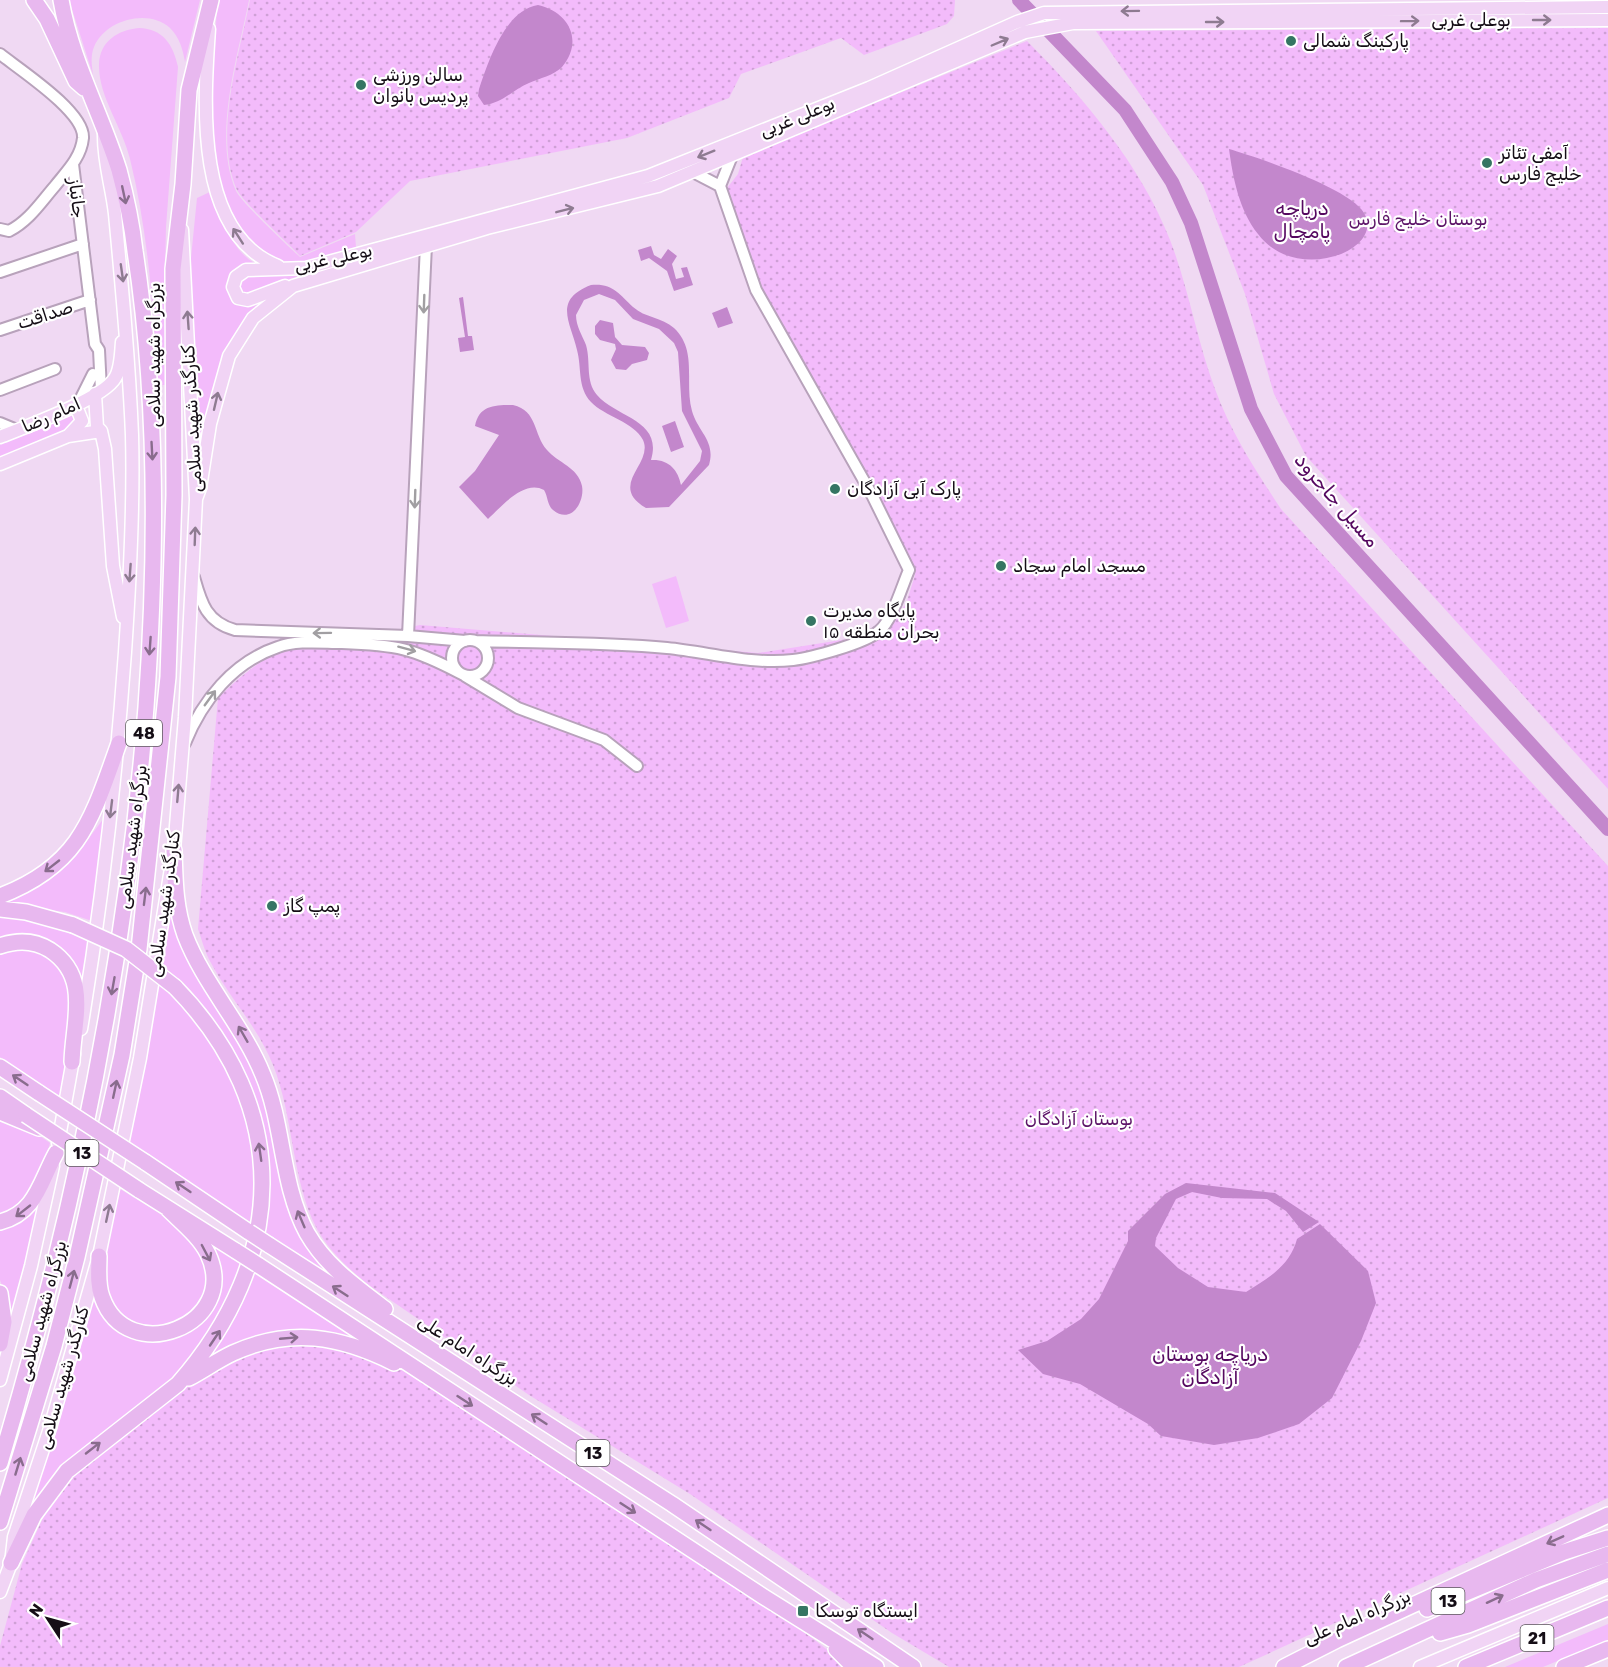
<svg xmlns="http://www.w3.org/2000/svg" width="1608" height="1667" font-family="Rubik,'Noto Naskh Arabic',sans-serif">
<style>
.grass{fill:#f3bbfb}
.park{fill:url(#park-dots)}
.water{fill:#c387cc;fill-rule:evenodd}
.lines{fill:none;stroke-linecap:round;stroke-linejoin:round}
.river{stroke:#c387cc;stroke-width:14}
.minor-casing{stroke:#b8a2bb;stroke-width:14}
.major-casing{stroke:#fff;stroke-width:15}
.highway-casing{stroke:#fff;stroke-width:18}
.minor{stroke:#fff;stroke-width:10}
.major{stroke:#f1d4f5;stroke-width:12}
.highway{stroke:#e8b8ef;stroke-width:15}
.highway-bridge-casing{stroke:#fff;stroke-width:18;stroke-linecap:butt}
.highway-bridge{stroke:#e8b8ef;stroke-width:15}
.oneway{stroke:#8e7b91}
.oneway2{stroke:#896c8d}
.oneway3{stroke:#a19fa2}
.poi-dot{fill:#357563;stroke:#fff;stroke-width:2}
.labels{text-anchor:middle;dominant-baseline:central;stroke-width:4.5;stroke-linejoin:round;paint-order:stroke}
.shield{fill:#fff;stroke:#5b565c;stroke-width:1.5}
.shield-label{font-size:16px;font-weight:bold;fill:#150e16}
.street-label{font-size:18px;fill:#150e16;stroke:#fff}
.poi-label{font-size:18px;fill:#150e16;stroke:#fff;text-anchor:start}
.park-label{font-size:18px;fill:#5e1569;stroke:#fff}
.water-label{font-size:20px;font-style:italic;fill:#550860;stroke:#fff}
</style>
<defs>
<pattern id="park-dots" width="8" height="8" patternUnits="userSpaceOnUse" patternTransform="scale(1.5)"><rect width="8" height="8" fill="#f3bbfb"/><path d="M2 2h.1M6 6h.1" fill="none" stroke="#cfa0d6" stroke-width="1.8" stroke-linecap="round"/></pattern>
</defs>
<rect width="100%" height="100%" fill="#f0d9f3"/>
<!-- grass -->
<path class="grass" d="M69,0H200L185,62C183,49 179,37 170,28C148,8 105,20 94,47C90,57 92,66 93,75Z
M219,0H249C238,56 212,136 236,191C242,203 287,245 300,257L355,234L356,247C334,254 308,267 285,263C217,251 204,126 209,72C210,62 215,51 215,41C217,26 215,14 219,0Z
M139,28C163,29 173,44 178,67L166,227L164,316L176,504L166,379L165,385H157C154,310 148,232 130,159C123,128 98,96 99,64C100,41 118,30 139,28Z
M212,191C222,217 230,250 256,264L241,268L236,300L281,290L221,363L204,437L198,487L188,288L197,198Z
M327,268L251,295H242L238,282L244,274Z
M71,414L77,420L67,431L0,459V442Z
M676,576L689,621L666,628L652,584Z
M107,814L92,921L65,912L0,904L31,888L74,858Z
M172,899L257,1071L295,1215L380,1309L261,1233L247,1085L158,968Z
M0,917L22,918L92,937L77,1034L62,955L0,942Z
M31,946L69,973L72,1033L60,1097L0,1057V949Z
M157,976L177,995L233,1074L256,1152L254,1228L126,1140Z
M0,1116L25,1126L50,1143L37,1190L0,1220Z
M117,1187L159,1213L195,1242L211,1284L193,1318L144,1330L112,1311L101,1272Z
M43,1199L8,1330L5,1294L0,1280V1225Z
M185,1226L245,1264L192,1363L20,1533L97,1266L120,1325L174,1335L217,1286Z
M252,1268L384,1352L198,1367Z
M1608,1624V1640L1543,1667H1505Z"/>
<!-- park -->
<path class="park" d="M250,0H955L954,16L947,24L864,55L841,38L741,74L729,98L627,138L410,181L356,232L300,256C288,243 243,202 237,190C213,136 239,56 250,0Z
M1608,28V789L1306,456L1274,394L1245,294L1203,185L1096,31Z
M1027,41C1083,97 1141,165 1170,240C1189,289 1197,341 1215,389C1231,433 1256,471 1281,509L1608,866V1498L1239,1667H949L892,1633L690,1494L529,1395L370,1286C351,1271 329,1251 317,1229C291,1179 294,1117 273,1065C258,1027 230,999 211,963C205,953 202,940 198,929L218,698C242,675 278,641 313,647L420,625L758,653L854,638L887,627L906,604L915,575L819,390L755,275L727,188L738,174L743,157Z
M303,1339L396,1366L790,1621L830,1652L845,1667H0V1646L22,1564L49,1505L69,1479L170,1396L229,1357Z"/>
<!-- water -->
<path class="water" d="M538,5C569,12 584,41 562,67C553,76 540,78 529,83C514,89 501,104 484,105L478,96L479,89C488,62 505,10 538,5Z
M1229,149C1257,157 1351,189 1364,213C1386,250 1296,285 1258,234C1239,210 1233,178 1229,149Z
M651,246L654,255L661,259L668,249L677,256L672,264L676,279L684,277L681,268L687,267L693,285L674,291L667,271L649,258L641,261L638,250Z
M591,285C613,283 619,294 633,307C645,318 662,317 674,328C698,351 684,382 692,411C698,432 716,441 709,465L669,507L646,508C607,485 654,464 643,440C634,422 604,416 591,402C577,387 582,368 577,350C571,323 552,300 591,285ZM599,294L615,300L633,319L659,329L674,343L678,352L682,411L702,451L700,461L681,485C678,470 669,459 651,460C663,420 617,418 597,395C585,381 591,362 586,345C582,335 576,326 576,315L584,300Z
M463,297L468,336H472L474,350L460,352L458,338L465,337L459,298Z
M727,307L733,323L718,328L712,313Z
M600,320L613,323L615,337L622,345L645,347L649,353L647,360L632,364L626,370L616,369L611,360L616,349L615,344L600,340L595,334V326Z
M513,405C538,411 533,434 547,450C558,463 578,467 582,486C585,502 571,525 553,510C547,505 548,496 544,490C524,479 501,507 488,519L459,487L475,471L499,435L475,426C479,405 495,405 513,405Z
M675,421L684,447L671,452L662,426Z
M1186,1183L1275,1193L1319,1222L1303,1232L1286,1211L1267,1199L1222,1198L1192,1192L1176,1199L1156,1238L1155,1246L1178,1268L1208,1287L1246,1292C1268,1278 1290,1266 1297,1239L1320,1224L1368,1271L1376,1303L1361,1341L1332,1398L1299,1424L1258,1438L1214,1445L1161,1436L1148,1424L1080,1384L1043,1374L1018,1350L1047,1341L1081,1319L1099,1299L1128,1241V1231L1165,1194Z"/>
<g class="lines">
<!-- river -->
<path class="river" d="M1019,0L1125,110L1172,182L1191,223L1251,409L1286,476L1608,829"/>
<!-- minor casing -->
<g class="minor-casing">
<path id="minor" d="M0,54C20,70 85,112 83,138C81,158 66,172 55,186C41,202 29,221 9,231L0,229
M73,164L95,344L99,350L101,390
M693,172L720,186
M0,272L83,244
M0,330L90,300
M0,390L55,369
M78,404L93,374
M0,423L17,430
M194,577C201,602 206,622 235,630L408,636L465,641
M408,636L426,245
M452 658a18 18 0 1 1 36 0a18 18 0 1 1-36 0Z
M476,641C539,643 604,642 667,648C708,652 752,665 793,660C811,658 866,643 879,631C892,621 902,586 909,570L872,495L756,290L720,186L732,156
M465,676L518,708L604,740L637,766
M185,743C202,701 233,662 278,647C297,640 322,643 342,643C397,645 412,648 460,673"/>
</g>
<!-- major casing -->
<g class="major-casing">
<path id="major" d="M209,29C204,103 194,233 278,266
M285,286L248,300L238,298L233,287L236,277L246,270L306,268L648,176L869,88L1017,22L1044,13L1608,7
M95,394L97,427L101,431L105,449L113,566L123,617
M69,435L82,421L78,411L73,407
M0,437C25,427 103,399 115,378C121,369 121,353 122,342
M0,464L68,436L101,431
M196,499L200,488L210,424L229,356L253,318L293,286L487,228L658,186L1025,32L1073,23L1608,20
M81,1029C102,904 116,778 125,652C130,579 134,507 132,435C129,360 122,287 115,214C112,186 103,161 104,133
M58,1143L74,1054
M0,1380L31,1266L53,1166
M0,1592L11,1563L14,1537L50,1428L99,1256L140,1058L174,850L185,717L196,499L182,230
M1420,1667L1608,1588"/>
</g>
<!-- highway casing -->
<g class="highway-casing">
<path id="highway" d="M34,0L47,19L76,81L84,88
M174,850C175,879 175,907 185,935C204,985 243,1025 263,1075C284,1125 281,1185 307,1233C326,1266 355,1286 385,1309
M0,896C81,865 92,818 119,743
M0,909L26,912L73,925
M0,946C17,940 34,940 50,950C91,977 73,1021 72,1062
M0,1067L39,1093
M0,1097L26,1115
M0,1112L39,1128
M145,1162L249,1232
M139,1190L236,1251
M0,1222C36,1213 40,1182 56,1153
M269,1245L672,1504L913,1667
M99,1256C99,1269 97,1284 102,1297C127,1369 241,1325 208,1254C200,1237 181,1222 168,1209
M258,1265L764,1597L876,1667
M0,1293L4,1322L0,1344
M189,1378C204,1370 218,1360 233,1353C290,1327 340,1336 394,1363
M0,1463C74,1216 126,964 146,707C157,555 158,401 135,251C132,224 126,196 119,170C101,113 71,59 61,0
M0,1522L54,1346L77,1257L122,1055L139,949L168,677L174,495L173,269L183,184L189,90L211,0
M11,1563L34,1515L67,1471L178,1384C288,1259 293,1108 175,987
M1427,1609L1564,1552L1608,1538
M1440,1633L1468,1625L1608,1570
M836,1649L854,1667
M1284,1667L1337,1640L1608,1515
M1346,1667L1536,1580L1608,1554
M1466,1667L1608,1608
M1564,1667L1608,1649"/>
</g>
<!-- minor -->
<use href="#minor" class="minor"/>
<!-- major -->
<use href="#major" class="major"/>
<!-- highway -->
<use href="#highway" class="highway"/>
<!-- highway-bridge casing -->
<g class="highway-bridge-casing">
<path id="highway-bridge" d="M73,925L126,949L175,987
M39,1093L145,1162
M26,1115L139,1190
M249,1232L269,1245
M236,1251L258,1265"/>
</g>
<!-- highway-bridge -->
<use href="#highway-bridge" class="highway-bridge"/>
</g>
<!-- one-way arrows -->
<defs><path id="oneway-shaft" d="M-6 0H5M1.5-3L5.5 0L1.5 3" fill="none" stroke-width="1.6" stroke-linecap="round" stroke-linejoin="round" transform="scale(1.5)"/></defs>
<g class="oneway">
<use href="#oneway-shaft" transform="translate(1130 11) rotate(179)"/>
<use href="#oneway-shaft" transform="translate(1542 20)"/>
<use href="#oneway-shaft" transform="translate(1410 21) rotate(-1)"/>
<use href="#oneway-shaft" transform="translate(1215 22)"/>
<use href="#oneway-shaft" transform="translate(1000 42) rotate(-23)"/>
<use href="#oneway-shaft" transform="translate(706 154) rotate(158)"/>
<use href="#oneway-shaft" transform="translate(565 210) rotate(-14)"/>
<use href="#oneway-shaft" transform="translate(238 236) rotate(-123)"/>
<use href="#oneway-shaft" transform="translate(122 273) rotate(82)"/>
<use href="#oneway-shaft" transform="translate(188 320) rotate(-94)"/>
<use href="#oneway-shaft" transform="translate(216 401) rotate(-77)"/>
<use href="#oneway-shaft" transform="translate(195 536) rotate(-88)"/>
<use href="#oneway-shaft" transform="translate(130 573) rotate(94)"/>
<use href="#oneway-shaft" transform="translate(178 793) rotate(-85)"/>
<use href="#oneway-shaft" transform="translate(111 809) rotate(97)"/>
<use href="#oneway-shaft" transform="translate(108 1213) rotate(-78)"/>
</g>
<g class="oneway2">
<use href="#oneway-shaft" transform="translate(124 195) rotate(78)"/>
<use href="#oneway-shaft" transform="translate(152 451) rotate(87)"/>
<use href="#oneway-shaft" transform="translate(150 646) rotate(94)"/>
<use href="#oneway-shaft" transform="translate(52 866) rotate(142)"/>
<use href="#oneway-shaft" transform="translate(145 896) rotate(-83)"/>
<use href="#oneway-shaft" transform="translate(113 986) rotate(100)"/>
<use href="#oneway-shaft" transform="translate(243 1034) rotate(-120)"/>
<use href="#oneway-shaft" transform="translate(20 1080) rotate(-146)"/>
<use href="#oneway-shaft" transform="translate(115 1089) rotate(-78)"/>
<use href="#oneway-shaft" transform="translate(260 1152) rotate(-98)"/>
<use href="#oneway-shaft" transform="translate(183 1187) rotate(-146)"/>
<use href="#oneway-shaft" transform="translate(23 1211) rotate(142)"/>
<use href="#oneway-shaft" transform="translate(301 1219) rotate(-113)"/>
<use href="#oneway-shaft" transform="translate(206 1253) rotate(62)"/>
<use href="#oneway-shaft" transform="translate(72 1279) rotate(-75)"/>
<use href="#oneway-shaft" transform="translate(340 1291) rotate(-147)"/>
<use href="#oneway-shaft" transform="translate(215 1338) rotate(-56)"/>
<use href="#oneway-shaft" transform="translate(289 1338) rotate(-5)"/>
<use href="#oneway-shaft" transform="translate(465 1401) rotate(33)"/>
<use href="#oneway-shaft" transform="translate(539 1419) rotate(-147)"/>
<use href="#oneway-shaft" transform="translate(93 1448) rotate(-38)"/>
<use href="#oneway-shaft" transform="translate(18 1466) rotate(-73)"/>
<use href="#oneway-shaft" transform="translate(628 1508) rotate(33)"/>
<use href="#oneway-shaft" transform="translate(703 1525) rotate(-146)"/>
<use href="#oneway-shaft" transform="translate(1555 1540) rotate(156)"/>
<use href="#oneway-shaft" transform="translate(1495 1599) rotate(-25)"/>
<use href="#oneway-shaft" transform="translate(865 1634) rotate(-146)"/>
</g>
<g class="oneway3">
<use href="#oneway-shaft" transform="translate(424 304) rotate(92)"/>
<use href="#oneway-shaft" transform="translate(415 499) rotate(92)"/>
<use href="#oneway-shaft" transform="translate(322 633) rotate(179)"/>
<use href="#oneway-shaft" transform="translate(407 649) rotate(15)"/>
<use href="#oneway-shaft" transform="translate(210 698) rotate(-54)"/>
</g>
<!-- markers -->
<g class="poi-dot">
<circle cx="1291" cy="41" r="6"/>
<circle cx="361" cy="85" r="6"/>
<circle cx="1487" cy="163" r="6"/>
<circle cx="835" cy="489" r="6"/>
<circle cx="1001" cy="566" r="6"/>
<circle cx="811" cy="621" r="6"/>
<circle cx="272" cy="906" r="6"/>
<rect x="797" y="1605" width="12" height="12" rx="3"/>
</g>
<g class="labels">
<!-- shield labels -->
<g class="shield">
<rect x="126" y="720" width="36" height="26" rx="4.5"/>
<rect x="65.5" y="1140" width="33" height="26" rx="4.5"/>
<rect x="576.5" y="1440" width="33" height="26" rx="4.5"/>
<rect x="1431.5" y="1588" width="33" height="26" rx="4.5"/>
<rect x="1520.5" y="1625" width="33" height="26" rx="4.5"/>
</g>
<g class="shield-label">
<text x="144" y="733">48</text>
<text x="82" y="1153">13</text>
<text x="593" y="1453">13</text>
<text x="1448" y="1601">13</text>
<text x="1537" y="1638">21</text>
</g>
<!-- street labels -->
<g class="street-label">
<text x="1471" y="20">بوعلی غربی</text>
<text transform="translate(797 117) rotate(-22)">بوعلی غربی</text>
<text transform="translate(77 198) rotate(83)">جانباز</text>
<text transform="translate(333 258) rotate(-12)">بوعلی غربی</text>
<text transform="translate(45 315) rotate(-18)">صداقت</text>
<text transform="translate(154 355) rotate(-90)">بزرگراه شهید سلامی</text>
<text transform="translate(51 415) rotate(-24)">امام رضا</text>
<text transform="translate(192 419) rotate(-93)">کنارگذر شهید سلامی</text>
<text transform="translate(132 837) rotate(-83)">بزرگراه شهید سلامی</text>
<text transform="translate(164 904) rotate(-82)">کنارگذر شهید سلامی</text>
<text transform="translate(42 1311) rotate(-75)">بزرگراه شهید سلامی</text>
<text transform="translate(468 1350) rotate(33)">بزرگراه امام علی</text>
<text transform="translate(63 1378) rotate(-74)">کنارگذر شهید سلامی</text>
<text transform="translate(1357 1617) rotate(-23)">بزرگراه امام علی</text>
</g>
<!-- poi labels -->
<g class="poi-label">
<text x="1303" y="41">پارکینگ شمالی</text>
<text x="373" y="75">سالن ورزشی<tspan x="373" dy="21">پردیس بانوان</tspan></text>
<text x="1499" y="153">آمفی تئاتر<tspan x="1499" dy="21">خلیج فارس</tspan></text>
<text x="847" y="489">پارک آبی آزادگان</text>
<text x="1013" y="566">مسجد امام سجاد</text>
<text x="823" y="611">پایگاه مدیرت<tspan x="823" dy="21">بحران منطقه ۱۵</tspan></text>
<text x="284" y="906">پمپ گاز</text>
<text x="815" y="1611">ایستگاه توسکا</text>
</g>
<!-- park labels -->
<g class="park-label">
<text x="1418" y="219">بوستان خلیج فارس</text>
<text x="1079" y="1119">بوستان آزادگان</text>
</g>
<!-- water labels -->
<g class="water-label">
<text x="1302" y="208">دریاچه<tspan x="1302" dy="23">پامچال</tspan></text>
<text transform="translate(1337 500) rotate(49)">مسیل جاجرود</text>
<text x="1210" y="1354">دریاچه بوستان<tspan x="1210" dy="23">آزادگان</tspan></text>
</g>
</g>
<!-- north arrow -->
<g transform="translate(48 1619) rotate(306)" stroke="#ffffff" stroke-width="4.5" paint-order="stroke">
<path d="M0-4.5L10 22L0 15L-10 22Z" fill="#150e16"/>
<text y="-9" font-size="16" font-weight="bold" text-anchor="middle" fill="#150e16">N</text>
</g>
</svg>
